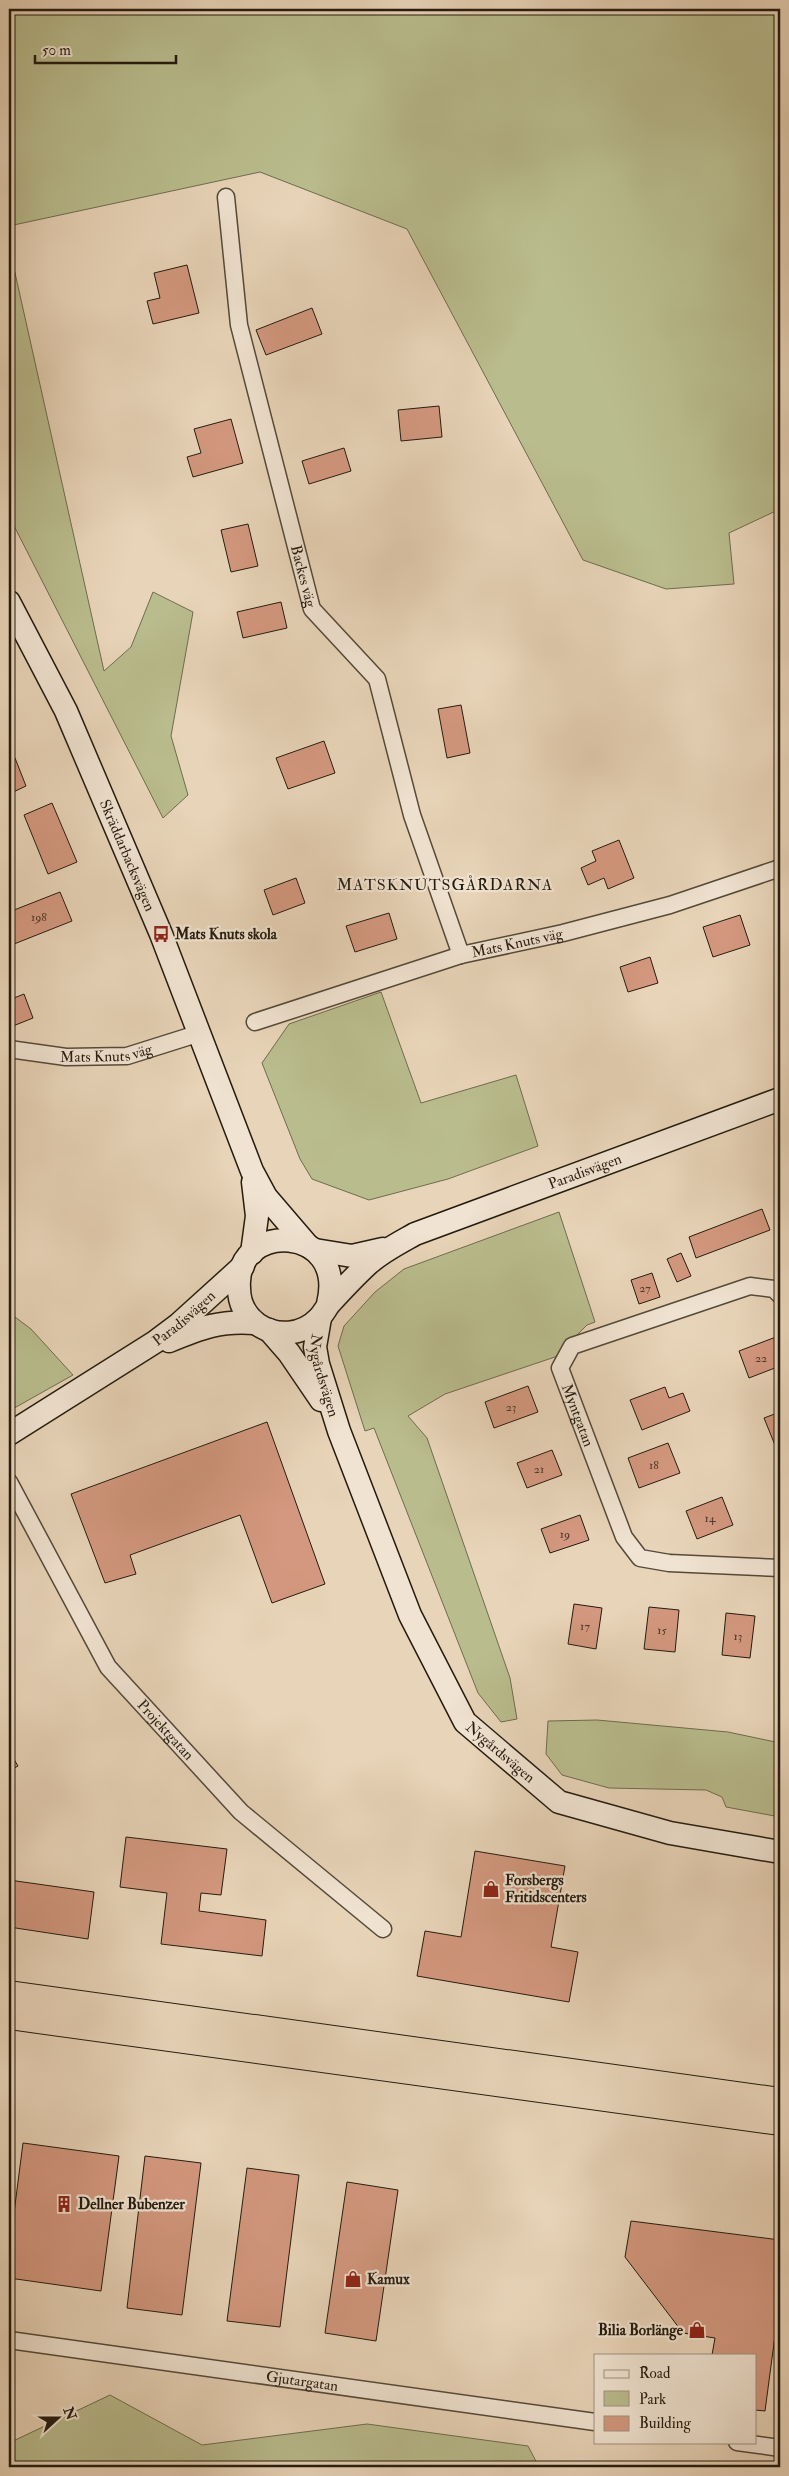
<svg xmlns="http://www.w3.org/2000/svg" width="789" height="2476" font-family="'IM FELL Double Pica',serif">
<style>
.green{fill:#b9bc8d;stroke:#6e6c4e}
.building{fill:#d3987f;stroke:#241b0f}
.lines{fill:none;stroke-linecap:round;stroke-linejoin:round}
.street-casing{stroke:#554939;stroke-width:19}
.secondary-casing{stroke:#241b0f;stroke-width:25}
.highway-casing{stroke:#241b0f;stroke-width:30}
.street{stroke:#f0e3d1;stroke-width:16}
.secondary{stroke:#f0e3d1;stroke-width:22}
.highway{stroke:#e8d4b8;stroke-width:28}
.labels{text-anchor:middle;dominant-baseline:central;stroke-width:4.5;stroke-linejoin:round;paint-order:stroke}
.number-label{font-size:12px;fill:#503a2b}
.street-label{font-size:15px;fill:#241b0f;stroke:#f0e3d1}
.poi-label{font-size:15px;font-weight:bold;fill:#241b0f;stroke:#f0e3d1;text-anchor:start}
.neighbourhood-label{font-size:16px;letter-spacing:1px;fill:#241b0f;stroke:#f0e3d1}
</style>
<rect width="100%" height="100%" fill="#e8d4b8"/>
<filter id="stains"><feTurbulence type="fractalNoise" baseFrequency=".004" numOctaves="4"/><feColorMatrix values="0 0 0 0 .2 0 0 0 0 .09 0 0 0 0 .02 0 0 0 .5 -.17"/></filter>
<radialGradient id="worn" r=".72"><stop offset=".6" stop-color="#630" stop-opacity="0"/><stop offset="1" stop-color="#630" stop-opacity=".3"/></radialGradient>
<!-- green -->
<path class="green" d="M9,9H780V509L729,533L734,584L666,589L583,560L407,229L260,172L9,226Z
M9,246L104,671L131,647L153,592L193,612L171,736L188,795L163,818L9,516Z
M381,992L421,1103L516,1075L538,1146L448,1179L369,1200L312,1179L300,1159L262,1063L289,1024Z
M559,1212L595,1322L587,1325L555,1357L445,1394L408,1416L427,1438L510,1678L517,1719L501,1722L478,1693L374,1428L365,1431L338,1346L344,1326L375,1292L404,1269Z
M9,1310L11,1314L31,1329L73,1375L9,1411Z
M597,1720L728,1732L780,1743V1817L726,1807L722,1797L706,1790L609,1788L562,1775L546,1754L548,1721Z
M110,2395L202,2445L367,2424L528,2446L539,2467H9V2443Z"/>
<!-- building -->
<path class="building" d="M187,265L199,313L153,324L147,301L160,298L154,273Z
M312,308L322,334L266,355L256,330Z
M439,406L442,437L401,441L398,410Z
M231,419L243,463L193,477L187,457L201,453L194,429Z
M344,448L351,471L309,484L302,461Z
M248,524L258,566L231,572L221,530Z
M281,602L287,628L243,638L237,612Z
M461,705L470,753L447,758L438,709Z
M324,741L335,773L288,789L276,758Z
M15,758L26,786L9,794V761Z
M52,803L77,862L48,874L24,815Z
M619,840L634,878L608,889L604,878L588,885L581,868L596,861L592,851Z
M296,878L305,903L273,915L264,890Z
M60,892L72,921L9,946V912Z
M389,913L397,939L355,952L346,926Z
M740,915L750,945L713,957L703,927Z
M650,957L658,983L628,992L620,967Z
M24,994L33,1018L13,1026L9,1014V1000Z
M762,1209L770,1230L696,1258L689,1237Z
M681,1253L691,1276L677,1282L667,1259Z
M652,1273L660,1297L639,1304L631,1280Z
M776,1337L780,1349V1366L749,1378L739,1351Z
M528,1386L538,1412L494,1428L485,1402Z
M665,1387L669,1398L683,1393L690,1411L642,1430L630,1400Z
M780,1412V1455H779L764,1418Z
M267,1422L325,1584L272,1603L240,1515L130,1555L136,1574L105,1583L71,1494Z
M668,1443L680,1473L639,1488L628,1458Z
M552,1450L562,1475L527,1488L517,1463Z
M722,1497L733,1525L697,1539L686,1511Z
M580,1515L589,1540L550,1553L541,1529Z
M574,1604L602,1608L596,1649L568,1644Z
M649,1607L679,1610L675,1652L644,1649Z
M726,1613L755,1616L750,1658L722,1655Z
M9,1751L18,1766L9,1771Z
M126,1837L227,1849L221,1895L201,1893L199,1911L266,1920L262,1956L161,1944L167,1893L120,1887Z
M475,1851L565,1866L551,1947L578,1952L569,2002L417,1976L425,1931L461,1937Z
M9,1880L94,1892L88,1939L9,1927Z
M23,2143L119,2156L101,2291L9,2278V2252Z
M145,2156L201,2163L182,2315L127,2308Z
M247,2168L299,2175L280,2327L227,2321Z
M347,2182L398,2190L376,2341L325,2333Z
M631,2221L780,2240V2298L765,2411L755,2410V2355H712L715,2338L683,2333L625,2257Z"/>
<g class="lines">
<!-- street casing -->
<g class="street-casing">
<g id="street">
<path id="s1" d="M226,197L239,325L312,609L377,679L412,815L461,955"/>
<path id="s2" d="M255,1022L461,955L563,933L670,905L780,868"/>
<path id="s3" d="M9,1049L66,1057L127,1056L200,1033"/>
<path id="s4" d="M780,1295L774,1289L750,1286L572,1346L560,1368L624,1537L640,1558L669,1563L780,1568"/>
<path id="s5" d="M9,1482L108,1667L241,1812L383,1929"/>
<path id="s6" d="M9,2340L595,2422"/>
<path d="M737,2442L780,2448"/>
</g>
</g>
<!-- secondary casing -->
<g class="secondary-casing">
<g id="secondary">
<path id="s7" d="M9,602L66,711L161,934L252,1171L266,1197L308,1246"/>
<path d="M315,1250L352,1256L383,1249"/>
<path d="M252,1253L257,1216L253,1182"/>
<path id="s8" d="M328,1304C348,1224 234,1220 239,1288C239,1302 245,1315 257,1324C276,1337 302,1336 319,1318C323,1314 326,1308 330,1303C342,1290 354,1277 367,1265C381,1252 399,1243 415,1234L780,1099"/>
<path id="s9" d="M320,1318L315,1347L318,1364L339,1431L410,1615L465,1722L559,1802L670,1833L780,1852"/>
<path d="M269,1330L289,1353L321,1400"/>
<path d="M169,1341C200,1328 221,1320 255,1323"/>
<path id="s10" d="M9,1434L155,1342L179,1324L243,1266"/>
</g>
</g>
<!-- highway casing -->
<g class="highway-casing">
<path id="highway" d="M9,1995L780,2102
M9,2015L780,2121"/>
</g>
<!-- street -->
<use href="#street" class="street"/>
<!-- secondary -->
<use href="#secondary" class="secondary"/>
<!-- highway -->
<use href="#highway" class="highway"/>
</g>
<!-- icons -->
<defs>
<g id="bus-bare" transform="scale(1.35)"><path d="M-5-6H5V4H4V6H2V4H-2V6H-4V4H-5ZM-3.5-4V0h7V-4ZM-3.5 1.2v1.5H-2V1.2ZM2 1.2v1.5H3.5V1.2Z" fill="#8f2418" stroke="#f0e3d1" stroke-width="2.5" paint-order="stroke"/></g>
<g id="shop-bare" transform="scale(1.35)"><path d="M-5-2.5h2.3a2.7 3.5 0 0 1 5.4 0H5L5.5 6h-11ZM-1.5-2.5h3a1.5 2.3 0 0 0-3 0Z" fill="#8f2418" stroke="#f0e3d1" stroke-width="2.5" paint-order="stroke"/></g>
<g id="building-bare" transform="scale(1.35)"><path d="M-4-6H4V6H1V3H-1V6H-4ZM-2.5-4.3h1.7v1.8h-1.7ZM.8-4.3h1.7v1.8H.8ZM-2.5-1h1.7V.8h-1.7ZM.8-1h1.7V.8H.8Z" fill="#8f2418" stroke="#f0e3d1" stroke-width="2.5" paint-order="stroke"/></g>
</defs>
<g fill-rule="evenodd">
<use href="#bus-bare" x="161" y="934"/>
<use href="#shop-bare" x="491" y="1889"/>
<use href="#building-bare" x="64" y="2204"/>
<use href="#shop-bare" x="353" y="2279"/>
<use href="#shop-bare" x="697" y="2330"/>
</g>
<g class="labels">
<!-- number labels -->
<g class="number-label">
<text x="39" y="917">198</text>
<text x="645" y="1288">27</text>
<text x="761" y="1358">22</text>
<text x="511" y="1407">23</text>
<text x="654" y="1465">18</text>
<text x="539" y="1469">21</text>
<text x="710" y="1518">14</text>
<text x="565" y="1534">19</text>
<text x="585" y="1626">17</text>
<text x="662" y="1630">15</text>
<text x="738" y="1636">13</text>
</g>
<!-- street labels -->
<g class="street-label">
<text stroke="none"><textPath href="#s1" startOffset="388">Backes väg</textPath></text>
<text stroke="none"><textPath href="#s7" startOffset="280">Skräddarbacksvägen</textPath></text>
<text stroke="none"><textPath href="#s2" startOffset="274">Mats Knuts väg</textPath></text>
<text stroke="none"><textPath href="#s3" startOffset="98">Mats Knuts väg</textPath></text>
<text stroke="none"><textPath href="#s8" startOffset="585">Paradisvägen</textPath></text>
<text stroke="none"><textPath href="#s10" startOffset="210">Paradisvägen</textPath></text>
<text stroke="none"><textPath href="#s9" startOffset="59">Nygårdsvägen</textPath></text>
<text stroke="none"><textPath href="#s4" startOffset="296">Myntgatan</textPath></text>
<text stroke="none"><textPath href="#s5" startOffset="295">Projektgatan</textPath></text>
<text stroke="none"><textPath href="#s9" startOffset="481">Nygårdsvägen</textPath></text>
<text stroke="none"><textPath href="#s6" startOffset="296">Gjutargatan</textPath></text>
</g>
<!-- poi labels -->
<g class="poi-label">
<text x="175" y="934">Mats Knuts skola</text>
<text x="505" y="1880">Forsbergs<tspan x="505" dy="17">Fritidscenters</tspan></text>
<text x="78" y="2204">Dellner Bubenzer</text>
<text x="367" y="2279">Kamux</text>
<text x="683" y="2330" text-anchor="end">Bilia Borlänge</text>
</g>
<!-- neighbourhood labels -->
<g class="neighbourhood-label">
<text x="445" y="885">MATSKNUTSGÅRDARNA</text>
</g>
</g>
<!-- margin -->
<rect width="789" height="2476" fill="none" stroke="#e8d4b8" stroke-width="30"/>
<rect x="10" y="10" width="769" height="2456" fill="none" stroke="#241b0f" stroke-width="2.5"/>
<rect x="15" y="15" width="759" height="2446" fill="none" stroke="#241b0f"/>
<!-- legend -->
<rect x="594" y="2354" width="162" height="90" fill="#f0e3d1" stroke="#9e9383"/>
<rect x="604" y="2370" width="25" height="8" fill="#f0e3d1" stroke="#9e9383"/>
<text x="639" y="2378" font-size="15" fill="#241b0f">Road</text>
<rect x="604" y="2391" width="25" height="15" fill="#b9bc8d" stroke="#9e9383"/>
<text x="639" y="2404" font-size="15" fill="#241b0f">Park</text>
<rect x="604" y="2416" width="25" height="15" fill="#d3987f" stroke="#9e9383"/>
<text x="639" y="2428" font-size="15" fill="#241b0f">Building</text>
<!-- north arrow -->
<g transform="translate(58 2418) rotate(69)" stroke="#f0e3d1" stroke-width="4" paint-order="stroke">
<path d="M0-4L9 19L0 12L-9 19Z" fill="#241b0f"/>
<text y="-8" font-size="14" font-weight="bold" text-anchor="middle" fill="#241b0f">N</text>
</g>
<!-- scale -->
<path d="M35 55v8h141v-8" fill="none" stroke="#241b0f" stroke-width="2.5"/>
<text x="42" y="55" font-size="15" fill="#241b0f" stroke="#f0e3d1" stroke-width="4" paint-order="stroke">50 m</text>
<rect width="100%" height="100%" filter="url(#stains)"/>
<rect width="100%" height="100%" fill="url(#worn)"/>
</svg>
